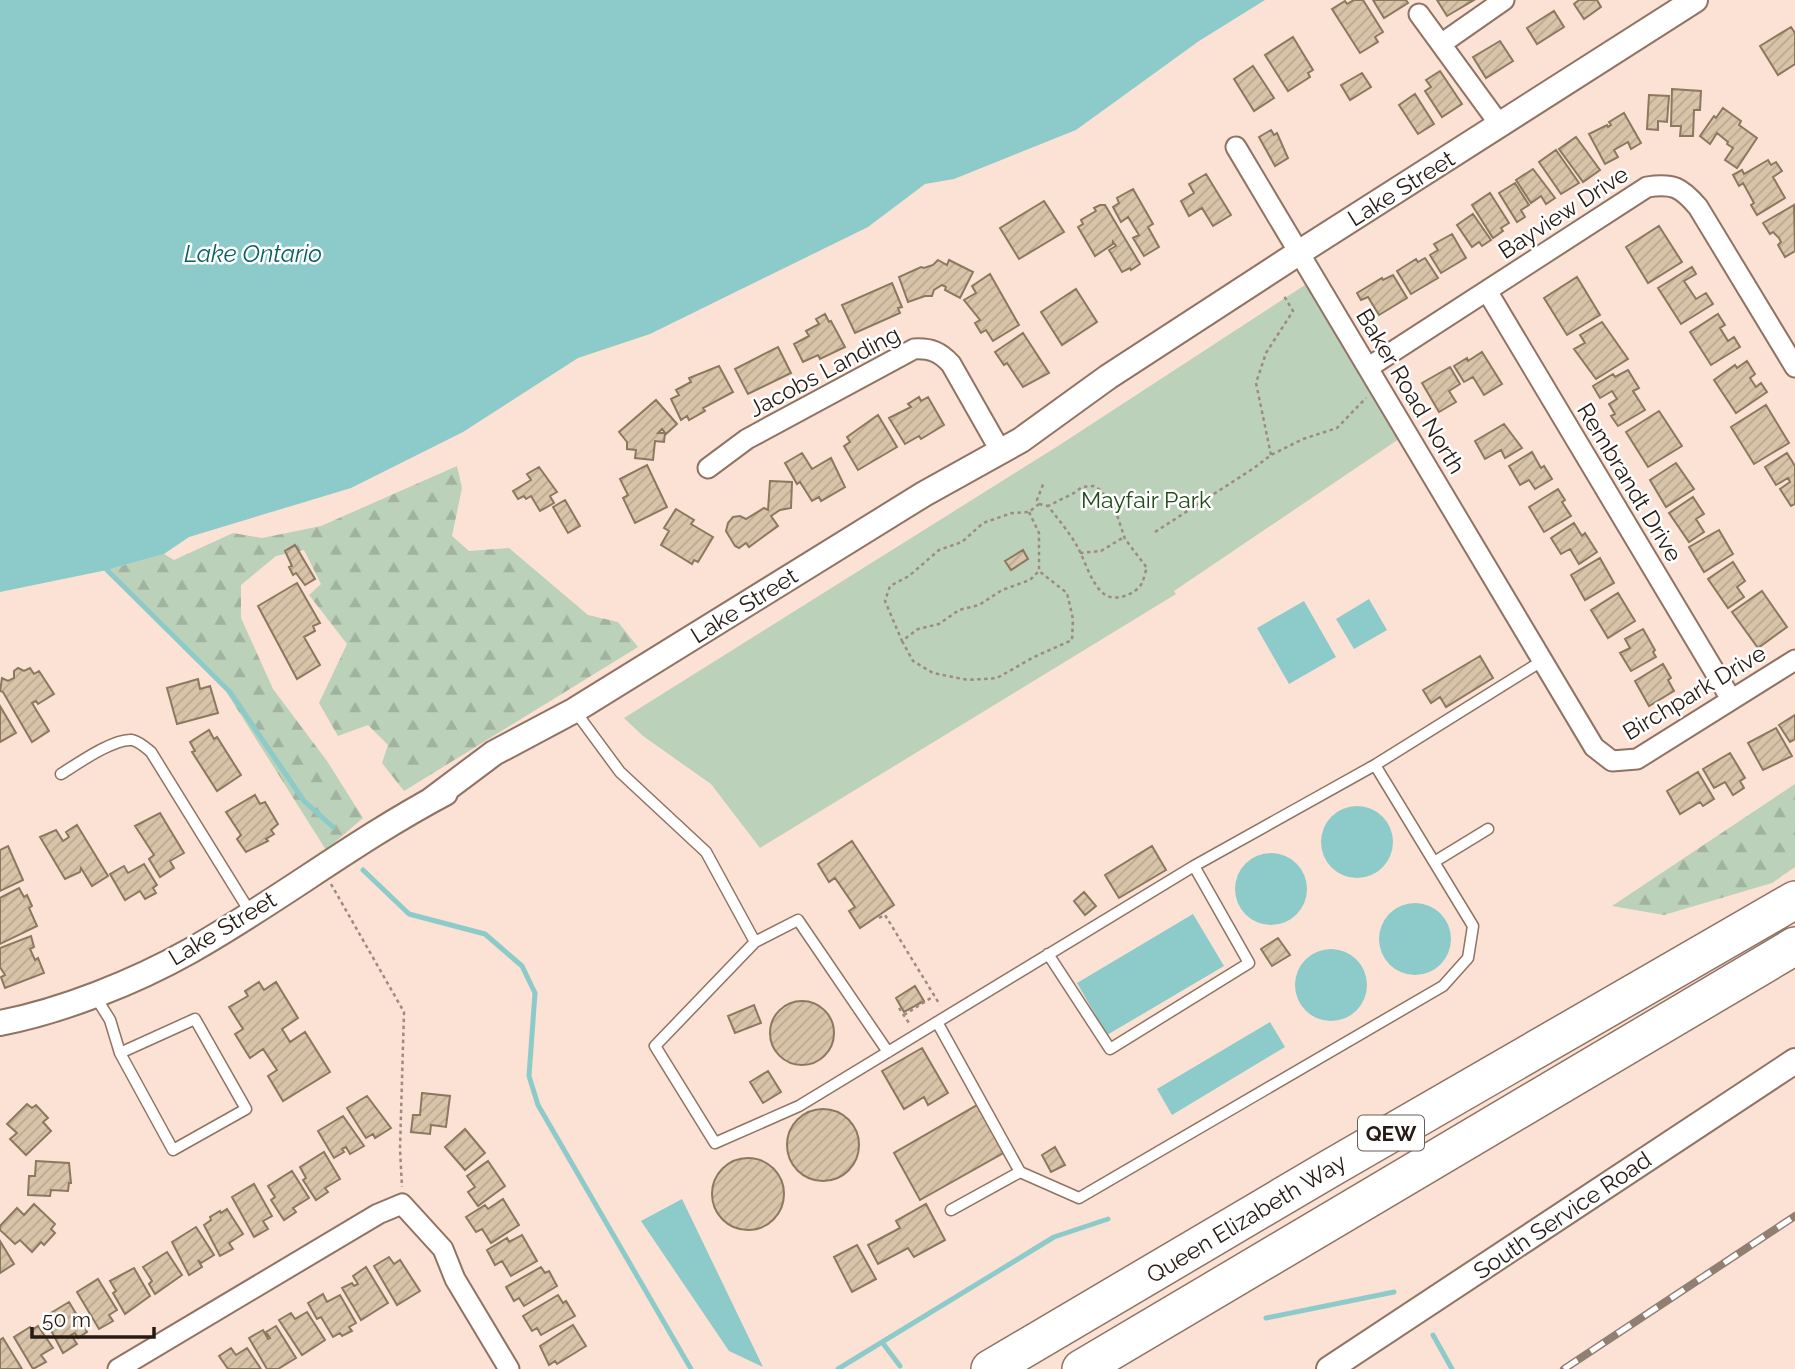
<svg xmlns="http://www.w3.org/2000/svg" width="1795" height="1369" font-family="Raleway,sans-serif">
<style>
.forest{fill:url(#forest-firs)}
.park{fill:#bcd1ba}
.water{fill:#8dcaca}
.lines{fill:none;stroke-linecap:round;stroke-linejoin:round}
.stream{stroke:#8dcaca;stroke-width:5}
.building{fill:url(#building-hatch);stroke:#8b795f;stroke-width:2}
.service-casing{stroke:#907363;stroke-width:13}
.minor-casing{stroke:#907363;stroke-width:23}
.tertiary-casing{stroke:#907363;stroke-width:28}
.motorway-casing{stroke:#907363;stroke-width:40}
.path{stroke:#9e8b80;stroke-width:2.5;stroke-dasharray:3.5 3.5;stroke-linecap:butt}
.service{stroke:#fff;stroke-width:10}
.minor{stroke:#fff;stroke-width:19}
.tertiary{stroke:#fff;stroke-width:24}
.motorway{stroke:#fff;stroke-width:37}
.rail-casing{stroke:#917f74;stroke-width:8}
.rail{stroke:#fff;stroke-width:5;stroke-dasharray:16;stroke-linecap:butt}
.labels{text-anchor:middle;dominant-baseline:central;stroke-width:5;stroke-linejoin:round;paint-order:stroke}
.shield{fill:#fff;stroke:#675f5a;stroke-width:2}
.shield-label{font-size:21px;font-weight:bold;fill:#261b14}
.street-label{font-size:23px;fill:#261b14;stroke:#fff}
.park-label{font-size:23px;fill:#204c1b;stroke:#fff}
.water-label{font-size:24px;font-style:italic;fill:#096062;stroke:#fff}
</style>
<defs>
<pattern id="forest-firs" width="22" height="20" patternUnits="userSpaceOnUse" patternTransform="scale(1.75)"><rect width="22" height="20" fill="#bcd1ba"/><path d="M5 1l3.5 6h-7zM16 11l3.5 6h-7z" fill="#a1b39f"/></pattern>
<pattern id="building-hatch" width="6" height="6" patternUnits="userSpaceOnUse" patternTransform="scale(1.75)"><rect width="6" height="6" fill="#d9c4a9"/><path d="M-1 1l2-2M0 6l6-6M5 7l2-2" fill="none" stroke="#baa891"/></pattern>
</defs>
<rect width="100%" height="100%" fill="#fce2d4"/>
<!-- forest -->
<path class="forest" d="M457,466L462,488L452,536L469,551L509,548L588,615L618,622L638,647L404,791L382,763L388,745L368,725L338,736L319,703L347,644L309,595L321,584L304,550L276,556L241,585V618L273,689L327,761L363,818L326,850L220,682L107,570L164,554L174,560L233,533L262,538L321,526Z
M1795,784V867L1772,883L1664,915L1612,906Z"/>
<!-- park -->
<path class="park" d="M1305,285L1308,287L1399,439L1174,591L1176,594L760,848L711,784L643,736L624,718L1058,446Z"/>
<!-- water -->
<path class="water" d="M0,0H1265L1199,41L1076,130L954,179L925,184L868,227L650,334L578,358L463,432L351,488L189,537L164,554L107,570L0,592Z
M1369,599L1387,630L1354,649L1336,619Z
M1304,601L1336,657L1289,684L1257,628Z
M1321 842a36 36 0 1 1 72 0a36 36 0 1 1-72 0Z
M1235 889a36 36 0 1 1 72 0a36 36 0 1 1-72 0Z
M1379 939a36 36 0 1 1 72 0a36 36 0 1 1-72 0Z
M1193,914L1224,966L1107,1035L1077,983Z
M1295 985a36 36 0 1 1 72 0a36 36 0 1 1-72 0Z
M1270,1022L1285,1047L1172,1115L1157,1089Z
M682,1199L763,1367L729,1351L641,1221Z"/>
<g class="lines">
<!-- stream -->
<path class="stream" d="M107,570L230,692L304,801L333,827
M363,870L409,914L485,934L522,966L535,993L529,1076L538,1105L691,1369
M1266,1318L1394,1292
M1433,1335L1452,1369
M882,1342L900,1366
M838,1369L1054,1237L1108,1219"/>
</g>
<!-- building -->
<path class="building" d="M1354,0H1363L1383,32L1375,37L1378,42L1360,53L1332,9L1345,1L1347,4Z
M1373,0H1406L1408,3L1384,18Z
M1437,0H1474L1447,16Z
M1579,0H1597L1601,7L1584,19L1574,4Z
M1554,11L1564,27L1537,44L1527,28Z
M1791,27L1795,33V64L1778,75L1760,46Z
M1293,37L1313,70L1308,73L1310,77L1288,91L1265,55Z
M1500,41L1513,61L1486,78L1473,57Z
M1253,66L1274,98L1254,111L1234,79Z
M1440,71L1462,104L1442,117L1425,91L1431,87L1426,80Z
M1362,73L1371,87L1350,100L1341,85Z
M1672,89L1701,91L1700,110H1694L1693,136H1680L1681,126H1671Z
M1415,94L1434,124L1418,134L1399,105Z
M1649,95L1669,96L1667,122L1658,121V130L1647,129Z
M1723,108L1741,121L1739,125L1757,138L1737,168L1725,160L1733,148L1727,144L1728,142L1717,133L1710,144L1700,136L1714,116L1716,118Z
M1624,113L1641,143L1631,149L1628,142L1614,150L1618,157L1605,164L1589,134L1607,125L1608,127L1611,125L1609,122Z
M1271,130L1274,135L1277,133L1288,158L1275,166L1259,137Z
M1576,137L1600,170L1583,182L1559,149Z
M1556,150L1579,183L1561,194L1539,162Z
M1768,160L1771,165L1776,162L1782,171L1773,177L1785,198L1757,215L1751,205L1754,203L1743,183L1739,186L1733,175L1742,170L1744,174Z
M1533,169L1555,198L1546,204L1541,196L1531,203L1516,180Z
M1206,174L1231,215L1213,226L1202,208L1189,216L1181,201L1194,193L1189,184Z
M1515,183L1529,205L1521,210L1525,217L1517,222L1499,193Z
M1133,189L1153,224L1148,227L1159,247L1144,256L1133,238L1139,235L1128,217L1121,222L1113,207L1119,203L1117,198Z
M1490,193L1509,223L1501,228L1503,231L1493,238L1472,205Z
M1044,201L1064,232L1019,259L1000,228Z
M1100,205H1105L1140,264L1131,270L1130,268L1122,272L1109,250L1116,246L1113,242V244L1095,256L1078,227L1083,224L1081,220L1096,211L1094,208Z
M1794,205L1795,251L1785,257L1778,245L1781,242L1779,238L1773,232L1770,234L1763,223Z
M1473,214L1491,240L1482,246L1479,242L1472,247L1457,225Z
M1659,226L1682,262L1648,283L1626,247Z
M1452,234L1466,258L1441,273L1430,255L1438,250L1434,244Z
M1425,258L1438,278L1411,294L1397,271L1416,259L1418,262Z
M938,260L947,265L949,260L973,272L960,298L945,290L946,287L942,285L934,290L932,296H925L908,302L899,277L921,267L924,268L933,265Z
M1692,267L1696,274L1684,281L1696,299L1706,293L1713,304L1681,324L1658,288Z
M990,274L1019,325L993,341L986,330L981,333L975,323L980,320L964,300L976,293L972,286Z
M1393,275L1407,298L1379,315L1368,297L1361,300L1357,293L1382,278L1383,280Z
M1577,277L1600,315L1567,335L1544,298Z
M892,283L902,307L898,308L900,313L855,333L842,305Z
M1076,289L1097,322L1062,345L1041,312Z
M825,314L829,322L831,321L845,347L820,359L818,355L803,362L794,344L809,336L806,331L819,324L816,319Z
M1718,314L1725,325L1720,328L1728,341L1734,337L1740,347L1711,365L1690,332Z
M1602,322L1628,359L1596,379L1574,349L1585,343L1580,335Z
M1023,333L1049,373L1023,387L1007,363L1004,365L995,352Z
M778,347L791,373L748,394L735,369Z
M1482,352L1502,384L1484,395L1473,377L1464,382L1454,366L1467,358L1468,361Z
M1747,361L1755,374L1750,378L1756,387L1761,383L1767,392L1736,413L1714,380L1735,365L1737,368Z
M719,366L733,392L703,408L705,411L689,420L687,416L681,420L671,399L679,395L676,390L691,382L689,378Z
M1450,367L1460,384L1449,391L1456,402L1439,412L1422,383Z
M1628,370L1639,388L1633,391L1645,410L1618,426L1611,416L1615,414L1609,404L1617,399L1612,391L1600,398L1593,386L1613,374L1615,377Z
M919,397L921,401L928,397L944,425L921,439L919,436L905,444L889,418L911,407L908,404Z
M656,400L677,424L666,434L662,429L658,433H665L664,442L655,441L653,460L635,458L636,450L627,449V442L619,432Z
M1766,405L1789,443L1754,464L1731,427Z
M1659,411L1682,446L1648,467L1626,432Z
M878,415L897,447L858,470L844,446L850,442L847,437Z
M1504,424L1522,448L1505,458L1501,450L1485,459L1475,441Z
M1532,452L1541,468L1544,466L1552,479L1535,489L1529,480L1520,485L1509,466Z
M802,453L812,469L831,458L845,487L821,501L819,497L812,501L800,482L797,484L785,463Z
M1787,453L1795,466V504L1791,506L1780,489L1790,482L1788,478L1776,485L1765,467Z
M1676,463L1694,489L1666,507L1650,480Z
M647,465L667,507L635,523L623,498L628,495L620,479Z
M539,467L557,492L550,496L554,503L540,511L531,496L526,499L524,496L518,499L513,491L531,480L527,474Z
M770,481L792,482L791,508L780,510L771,516L778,526L749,547L746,543L739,548L735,546L726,531L728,523L733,517L740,516L746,519L764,508L768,510Z
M1558,489L1565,500L1562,502L1571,516L1544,532L1529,507Z
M1693,497L1704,514L1696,519L1704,532L1689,542L1669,513Z
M565,500L580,526L568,533L553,507Z
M676,509L694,520L691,524L713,537L698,562L694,560L692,564L661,545L669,531L664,528Z
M1574,523L1582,536L1585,533L1597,552L1579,564L1570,549L1561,554L1551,538Z
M1719,530L1733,554L1704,572L1689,547Z
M295,545L315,579L305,585L296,573L293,575L289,567L292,566L285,551Z
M1023,550L1028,559L1011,570L1005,561Z
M1600,558L1614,583L1585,600L1571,575Z
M1733,562L1745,581L1737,587L1744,597L1728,608L1708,579Z
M297,583L320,623L313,626L315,631L304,637L320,665L297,679L258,606Z
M1762,591L1787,627L1758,648L1732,612Z
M1618,593L1635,621L1608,638L1591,610Z
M1643,629L1655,650L1653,652L1656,657L1631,671L1620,653L1630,648L1625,639Z
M1480,656L1493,678L1446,707L1440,697L1431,703L1423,690Z
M1663,664L1671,678L1668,680L1674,691L1649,706L1635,681Z
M18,668L24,671L30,668L34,674L39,671L54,694L38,704L36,701L32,703L49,731L32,742L3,692L0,691L2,678L8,681L14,678V671Z
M198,679L200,689L210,686L218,713L177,724L167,688Z
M0,706L16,733L0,742Z
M1795,715V739L1790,742L1779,725Z
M1776,728L1792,756L1763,770L1748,743Z
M209,730L214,739L217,737L241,775L217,791L192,752L195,751L190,742Z
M1730,753L1745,778L1740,781L1744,788L1733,795L1725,782L1714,788L1703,769Z
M1698,772L1714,799L1703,806L1700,802L1680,814L1667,791Z
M255,795L260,804L265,802L278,824L271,830L274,834L266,839L268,841L246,852L237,839L241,835L226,812Z
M160,813L184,853L170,861L174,868L160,877L149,859L154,855L135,826Z
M77,825L108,876L92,886L81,868L80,872L65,879L40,837L56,830L63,841L69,837L66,832Z
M852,841L894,905L860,928L849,911L855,907L835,878L829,882L818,864Z
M8,846L23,880L0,891V850Z
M1152,846L1166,870L1119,898L1105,875Z
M144,864L157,885L153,888L156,893L145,899L140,891L125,900L110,874L124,866L128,873Z
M19,888L24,897L27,895L32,906L29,908L37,926L0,944V898Z
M1084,892L1096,906L1085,915L1074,901Z
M31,936L34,947L30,949L35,960L38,958L44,973L5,988L1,977L5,975L0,967V948Z
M1278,938L1290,955L1272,966L1261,949Z
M259,982L264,990L276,982L298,1018L282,1029L290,1042L305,1032L330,1072L283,1101L268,1076L277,1070L263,1049L250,1058L235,1034L243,1029L229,1007L248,996L245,991Z
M915,986L924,1001L904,1012L896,998Z
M770 1033a32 32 0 1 1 64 0a32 32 0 1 1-64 0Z
M754,1005L761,1023L735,1033L728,1016Z
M922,1048L948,1093L928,1105L924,1097L904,1109L882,1071Z
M768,1071L781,1092L763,1103L750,1082Z
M422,1093L450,1096L446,1127L431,1125L430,1134L411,1132L413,1115H420Z
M367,1096L391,1128L375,1138L373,1134L366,1138L347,1108Z
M27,1104L32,1108L36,1105L48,1118L43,1122L51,1131L26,1155L10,1139L17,1133L7,1124Z
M979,1104L1005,1152L920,1200L894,1153Z
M787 1145a36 36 0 1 1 72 0a36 36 0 1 1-72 0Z
M343,1116L364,1146L350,1154L346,1147L342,1149L344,1152L334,1158L318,1131Z
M465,1129L485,1153L465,1170L445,1147Z
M1055,1147L1065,1165L1051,1172L1042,1155Z
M324,1152L340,1179L325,1188L328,1192L316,1200L303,1180L306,1178L300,1167Z
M712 1194a36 36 0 1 1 72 0a36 36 0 1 1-72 0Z
M36,1161L69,1163L71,1183H69L68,1191L51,1190L50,1196L28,1195L29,1176H35Z
M488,1161L505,1186L478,1206L468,1192L475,1187L467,1176Z
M292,1171L309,1198L293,1208L296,1212L284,1220L271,1200L275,1197L268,1186Z
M254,1184L272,1216L263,1221L268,1229L254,1237L232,1197Z
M503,1199L519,1225L491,1243L482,1229L476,1232L466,1217L485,1205L488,1209Z
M34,1204L55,1224L51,1229L55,1233L44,1245L41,1242L32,1252L20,1240L15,1244L0,1230V1226L17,1208L24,1215Z
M926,1204L945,1240L914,1257L908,1248L878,1264L868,1245L900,1228L896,1221Z
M227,1209L243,1234L229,1243L233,1249L220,1256L204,1225L211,1220L210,1217L220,1211L221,1213Z
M196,1227L214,1255L201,1263L198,1260L202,1267L189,1275L172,1242Z
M522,1235L537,1261L511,1276L502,1261L495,1265L487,1250L507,1238L509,1242Z
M0,1241L14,1264L0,1273Z
M857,1245L876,1279L852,1292L834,1257Z
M167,1252L182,1275L155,1294L149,1284L152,1281L143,1267Z
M389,1257L394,1264L400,1260L420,1291L397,1305L374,1266Z
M366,1267L388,1303L361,1320L342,1288L352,1283L354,1286L358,1284L353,1276Z
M541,1267L545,1273L549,1271L557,1286L524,1306L519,1298L514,1301L506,1287Z
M134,1268L150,1296L125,1314L113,1293L116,1291L110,1281Z
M98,1279L117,1310L109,1315L113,1321L99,1329L77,1292Z
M323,1294L327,1302L340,1295L356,1323L349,1327L352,1331L342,1336L340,1333L333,1337L321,1317L317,1319L308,1303Z
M558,1295L563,1303L566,1301L575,1316L541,1335L537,1328L532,1331L523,1316Z
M69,1302L87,1332L78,1338L75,1333L71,1335L77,1344L63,1353L44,1317Z
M307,1312L325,1340L302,1355L279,1320L291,1313L295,1319Z
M573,1325L586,1346L557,1364L555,1361L549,1365L540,1346Z
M38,1326L53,1348L41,1355L46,1362L33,1369L14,1337L30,1327L32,1330Z
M276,1326L296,1358L278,1369H267L249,1338L263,1330L268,1339L270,1338L266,1332Z
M3,1338L22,1369H0V1340Z
M231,1348L236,1355L247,1348L261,1369H228L219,1356Z"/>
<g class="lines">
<!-- service casing -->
<g class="service-casing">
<path id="service" d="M575,711L620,772L706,852L755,942L798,920L888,1052
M61,774C77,764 114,738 132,740C140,742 145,747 151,752L250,912
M1434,862L1488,829
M755,942L655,1046L715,1143L799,1106L1194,866L1375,765L1542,661
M1048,954L1110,1049L1249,963L1194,866
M95,996L110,1020L120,1053L173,1150L246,1109L195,1019L120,1053
M937,1022L1020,1172L951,1210
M1020,1172L1079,1198L1443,986L1468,958L1473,926L1375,765"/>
</g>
<!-- minor casing -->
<g class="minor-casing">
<path id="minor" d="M1419,14L1500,125
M1441,44L1504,0
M1236,147L1594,747L1612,761L1637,759L1795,660
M1487,291L1731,699
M1369,367L1647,187C1673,183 1681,187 1698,207L1795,367
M708,468L747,439L914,349C931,348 940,352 951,364L1001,452
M118,1369L378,1214L402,1204L443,1249L455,1279L509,1369"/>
</g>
<!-- tertiary casing -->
<g class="tertiary-casing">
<path id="tertiary" d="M430,801L494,753L575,710L924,494L1021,440L1108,377L1300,252L1695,0
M0,1023C62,1011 135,982 190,951C277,902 356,840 445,793
M1329,1369L1795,1061"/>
</g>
<!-- motorway casing -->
<g class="motorway-casing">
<path id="motorway" d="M990,1369L1329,1169L1795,900
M1081,1369L1795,946"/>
</g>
<!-- path -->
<path class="path" d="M1271,455L1256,383L1266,353L1293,311L1284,296
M1039,504L1048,506C1058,519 1069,532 1077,546C1085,560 1091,584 1104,594C1114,602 1136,595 1142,583C1144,579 1145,572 1147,568L1125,539L1114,506L1099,489L1094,486L1082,487L1074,493L1048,506
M1029,512L1039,533V571L1030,580L1002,590L979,605L959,610L939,624L918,629L902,641L885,601L890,586L909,576L939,550L962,542L983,523L1012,513L1029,512L1039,504L1037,500L1044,482
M1155,532L1254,468L1271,455L1303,439L1337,428L1366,398
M1080,553L1101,551L1124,537
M902,641L913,661L933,673L968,680L997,678L1034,657L1072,640L1073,619L1067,593L1039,571
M331,884L404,1012L400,1149L402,1187
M879,918L885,915L940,1005
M899,1008L909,1023
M904,1015L934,996"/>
<!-- service -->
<use href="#service" class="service"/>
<!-- minor -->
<use href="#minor" class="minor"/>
<!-- tertiary -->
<use href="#tertiary" class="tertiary"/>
<!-- motorway -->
<use href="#motorway" class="motorway"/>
<!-- rail casing -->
<g class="rail-casing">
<path id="rail" d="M1564,1369L1795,1216"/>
</g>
<!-- rail -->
<use href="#rail" class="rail"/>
</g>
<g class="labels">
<!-- shield labels -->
<rect class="shield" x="1358" y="1115.5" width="66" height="35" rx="5"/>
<g class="shield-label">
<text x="1391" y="1133">QEW</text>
</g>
<!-- street labels -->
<g class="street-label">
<text transform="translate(1401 188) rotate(-32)">Lake Street</text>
<text transform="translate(1563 212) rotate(-33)">Bayview Drive</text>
<text transform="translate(824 371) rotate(-28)">Jacobs Landing</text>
<text transform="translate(1411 391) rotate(59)">Baker Road North</text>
<text transform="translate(1630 482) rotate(59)">Rembrandt Drive</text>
<text transform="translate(744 605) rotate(-32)">Lake Street</text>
<text transform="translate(1694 692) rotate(-31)">Birchpark Drive</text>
<text transform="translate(222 928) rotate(-31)">Lake Street</text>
<text transform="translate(1562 1215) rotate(-34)">South Service Road</text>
<text transform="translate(1246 1218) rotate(-31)">Queen Elizabeth Way</text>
</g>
<!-- park labels -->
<g class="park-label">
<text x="1146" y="499">Mayfair Park</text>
</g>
<!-- water labels -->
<g class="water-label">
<text x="253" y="253">Lake Ontario</text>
</g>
</g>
<!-- scale -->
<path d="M32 1327v10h122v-10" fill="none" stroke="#261b14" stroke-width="3.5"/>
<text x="42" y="1327" font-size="21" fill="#261b14" stroke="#ffffff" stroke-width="5" paint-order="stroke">50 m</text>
</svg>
